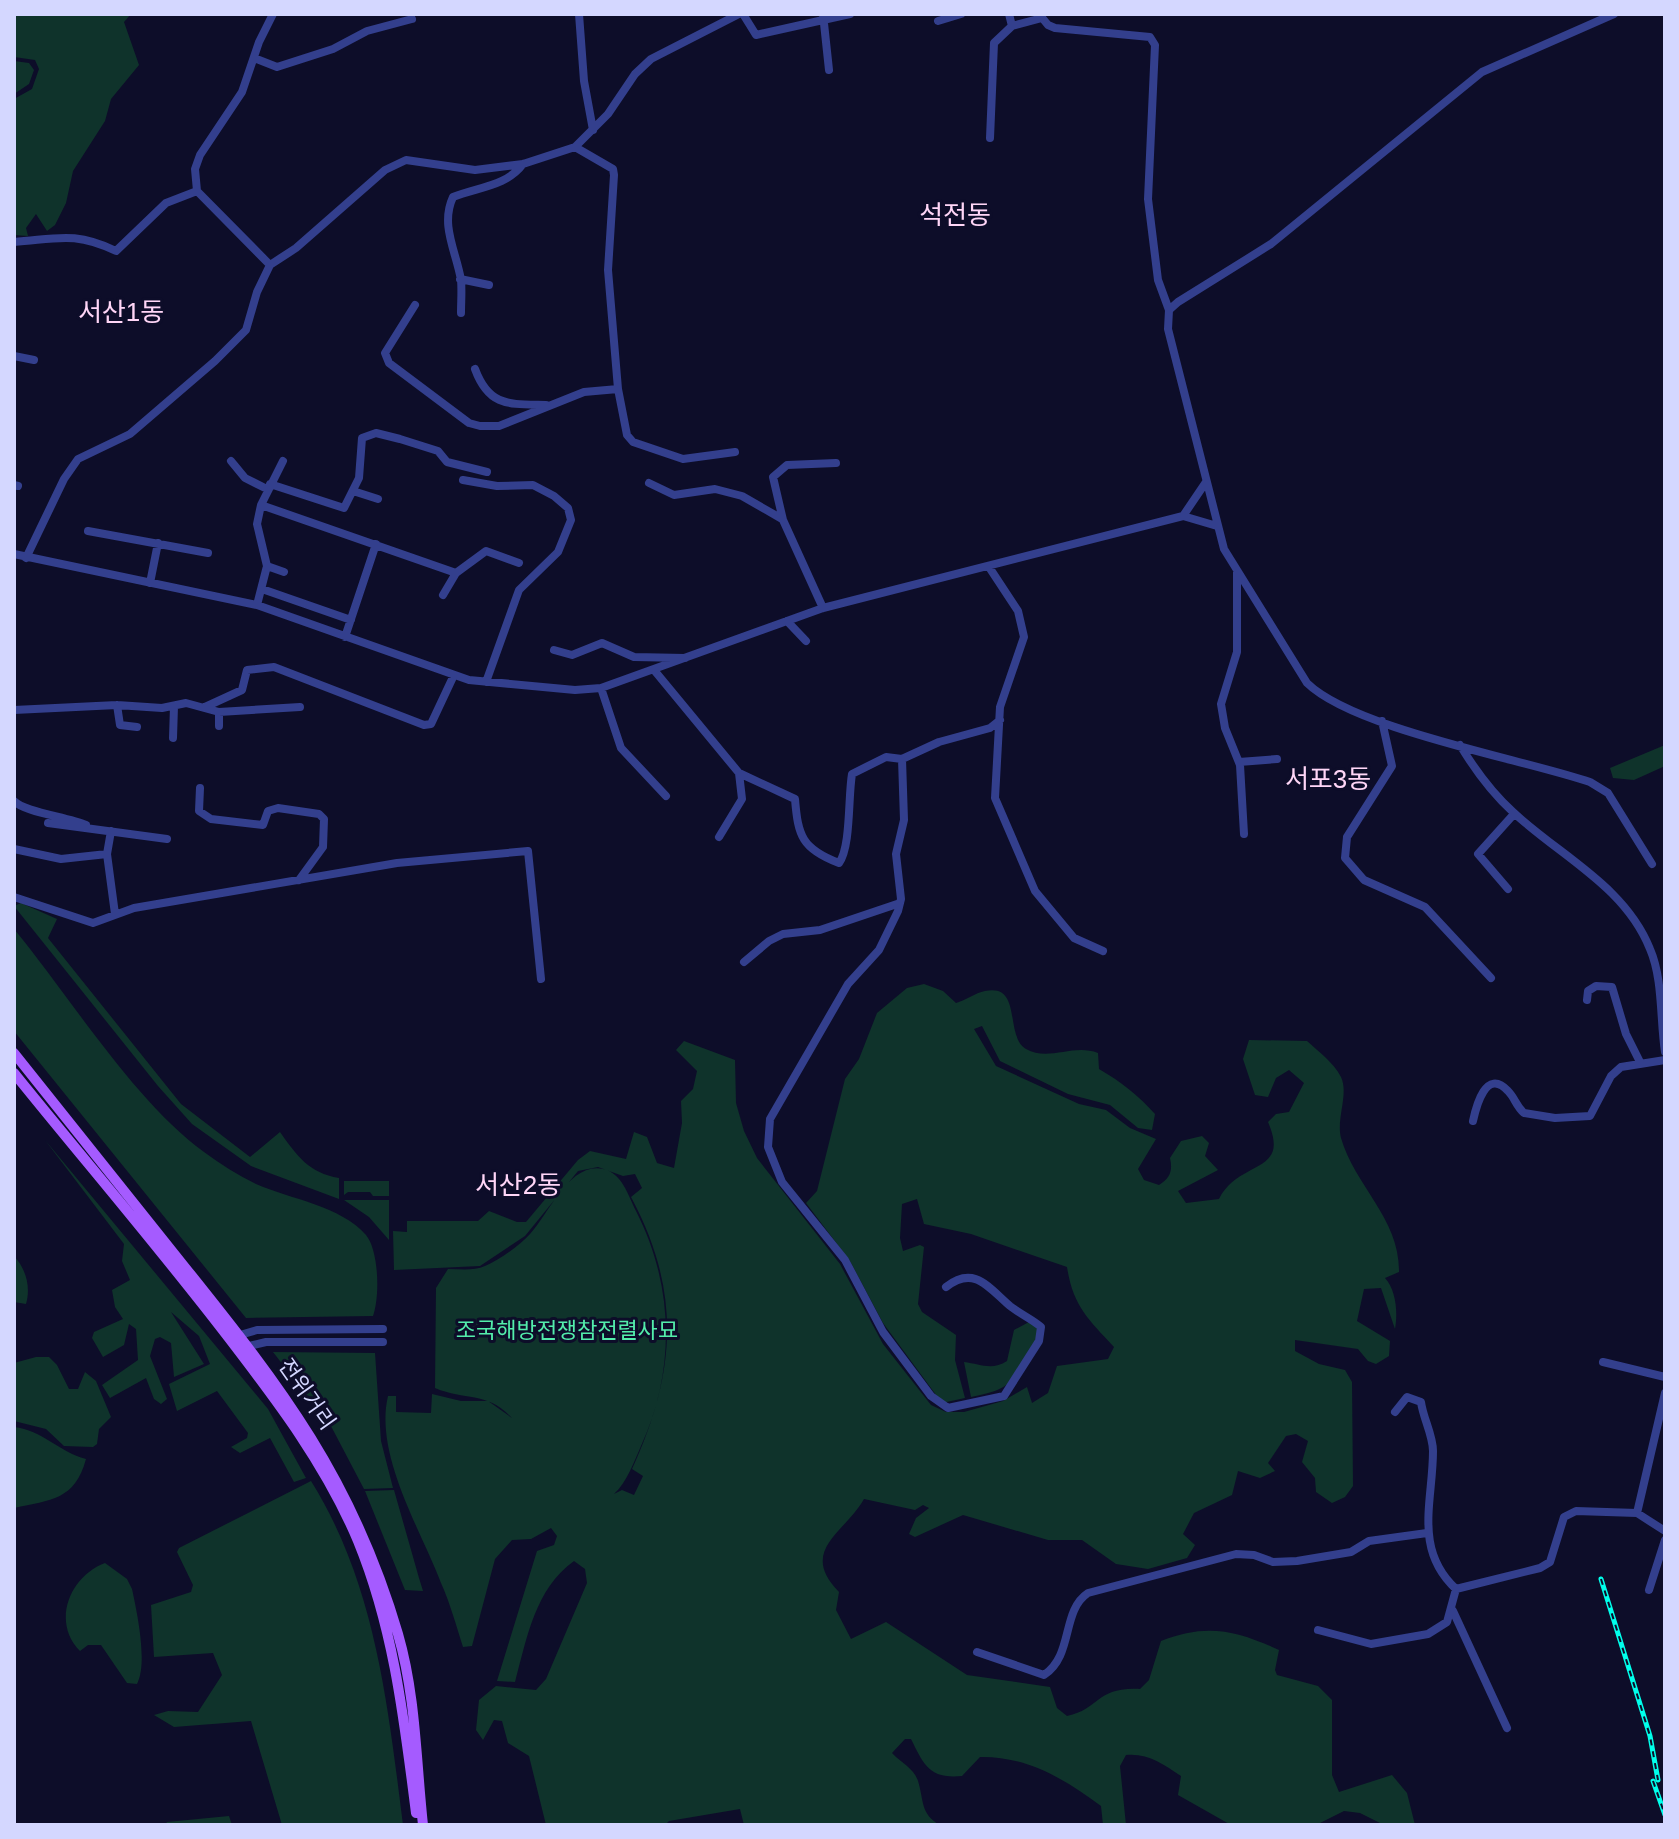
<svg xmlns="http://www.w3.org/2000/svg" width="1679" height="1839" font-family="Helvetica,'Noto Sans KR',sans-serif">
<style>
.green{fill:#0f332b}
.lines{fill:none;stroke-linecap:round;stroke-linejoin:round}
.minor{stroke:#333f8d;stroke-width:8}
.major{stroke:#a55bff;stroke-width:10}
.rail-casing{stroke:#00ffeb;stroke-width:5}
.rail{stroke:#0d0d29;stroke-width:2;stroke-dasharray:6;stroke-linecap:butt}
.labels{text-anchor:middle;dominant-baseline:central;stroke-width:6;stroke-linejoin:round;paint-order:stroke}
.park-label{font-size:22px;fill:#53edab;stroke:#0d0d29}
.street-label{font-size:22px;fill:#d4d7ff;stroke:#0d0d29}
.quarter-label{font-size:26px;fill:#ffd6f7;stroke:#0d0d29}
</style>
<rect width="100%" height="100%" fill="#0d0d29"/>
<!-- green -->
<path class="green" d="M14,14H131L124,22L139,65L111,99L105,121L73,171L66,203L55,225L47,231L36,214L26,228L28,236L14,235V99L32,89L39,69L35,60L14,57Z
M14,61L29,63L34,70L29,84L14,94Z
M1665,745V766L1634,780L1613,778L1610,768Z
M21,903L57,919L48,938L181,1104L250,1157L280,1132C297,1156 309,1173 339,1178V1199L251,1166L192,1124L158,1086L14,906Z
M14,929C71,998 133,1100 204,1152C220,1164 238,1175 256,1184C290,1199 341,1206 366,1235C379,1251 380,1297 373,1316L246,1318L14,1031Z
M924,984L943,991L956,1003C966,1000 975,993 985,991C1023,983 1004,1036 1026,1049C1049,1062 1073,1043 1098,1053L1099,1069C1120,1081 1139,1096 1155,1114L1152,1130L1138,1128L1110,1105L1068,1094L1000,1061L982,1026L974,1029L996,1066L1079,1104L1106,1110L1130,1128L1156,1139L1138,1169L1144,1180L1159,1185C1170,1178 1173,1171 1170,1158L1181,1141L1202,1136L1209,1143L1205,1156L1218,1170L1178,1191L1186,1203L1219,1199C1239,1159 1291,1175 1268,1122L1276,1114L1289,1112L1304,1083L1289,1070L1276,1078L1268,1097L1255,1095L1243,1059L1249,1040L1307,1041C1319,1052 1333,1062 1341,1077C1349,1094 1336,1119 1341,1138C1355,1186 1400,1219 1399,1272L1385,1278C1396,1290 1398,1312 1395,1329L1381,1288L1364,1289L1357,1321L1390,1341L1389,1356L1376,1364L1368,1361L1358,1349L1295,1340V1351L1319,1364L1345,1370L1352,1382L1353,1486L1345,1497L1332,1503L1316,1492L1315,1478L1302,1462L1308,1441L1296,1434L1286,1436L1268,1463L1275,1471L1260,1478L1238,1471L1232,1495L1194,1513L1183,1534L1195,1545L1187,1558L1148,1569L1116,1564L1082,1540H1048L963,1515L915,1537L909,1534L916,1518L929,1508L923,1505L915,1510L864,1499C845,1533 798,1550 839,1592L836,1610L851,1639L886,1622L967,1675L1050,1687L1057,1708L1067,1716C1101,1709 1095,1687 1140,1689L1149,1680L1161,1641C1206,1623 1236,1630 1279,1650L1275,1670L1277,1675L1318,1686L1332,1700V1775L1339,1792L1392,1775L1407,1793L1415,1825H1384L1360,1813L1344,1811L1316,1825H1231L1178,1795L1181,1776C1163,1764 1148,1753 1126,1755L1120,1766L1126,1825H1103L1101,1806C1065,1779 1026,1756 980,1757L962,1776C929,1779 924,1765 911,1739H905L892,1753C901,1763 914,1768 918,1781C924,1800 920,1814 940,1825H744L740,1809L669,1821L665,1825H546L529,1756L508,1743L502,1721L494,1720L483,1740L476,1730L479,1700L496,1686L536,1690L546,1679L587,1583L585,1569L574,1561C535,1589 527,1638 515,1682L497,1681L537,1551L554,1545L557,1536L551,1528L531,1539L512,1540L495,1559L472,1646L463,1647C456,1625 450,1603 441,1583C421,1530 374,1455 388,1396H396V1412L431,1413L432,1394L461,1401H488L512,1418C487,1391 466,1401 435,1388L436,1288L448,1269C460,1269 474,1271 485,1266C499,1260 519,1246 530,1234C549,1214 569,1162 603,1169C622,1173 628,1195 636,1211C674,1285 676,1370 641,1446C634,1462 627,1482 614,1494L622,1490L634,1495L643,1476L632,1469C676,1373 682,1292 631,1197L642,1188L635,1174L623,1176L598,1167L578,1171L525,1236L480,1266L394,1270L393,1231L407,1232V1221H478L489,1211L517,1222H526L578,1160L590,1151L626,1159L634,1132L647,1137L657,1163L674,1168L682,1123L681,1101L693,1089L697,1071L676,1050L684,1041L735,1060L736,1103L744,1131L757,1158L840,1264L883,1344L931,1405L946,1412H964L1003,1401L1027,1387L1032,1403L1048,1393L1057,1366L1108,1359L1114,1347C1088,1319 1073,1306 1067,1267L971,1234L924,1224L917,1199L902,1204L900,1238L903,1251L920,1245L924,1247L918,1304L922,1312L956,1335L955,1360L965,1398L942,1403L883,1323L850,1261L806,1203L817,1191L845,1079L859,1059L877,1013L907,988Z
M45,1140L268,1409L306,1478L294,1482L270,1438L240,1453L231,1447L247,1438L248,1433L217,1391L177,1411L169,1384L210,1364L199,1336L171,1312L204,1364L174,1377L171,1343L160,1337L155,1339L150,1356L167,1399L161,1404L154,1399L146,1378L110,1398L102,1385L138,1360L136,1329L129,1324L124,1345L103,1357L92,1338L94,1332L123,1319L115,1307L112,1290L130,1280L122,1261L124,1244Z
M344,1181H389V1196H373L370,1192H348L344,1195Z
M344,1200H389V1240L369,1217Z
M14,1256C26,1269 31,1287 26,1304L14,1302Z
M1029,1322L1036,1325L1039,1336C1008,1374 1026,1387 971,1397L964,1362C980,1364 992,1371 1007,1361L1014,1330Z
M273,1352L375,1353L381,1441L393,1488L364,1489L332,1428Z
M36,1357H49L57,1365L69,1389H78L85,1372L96,1381L111,1417L99,1429L97,1444L93,1447L64,1446L46,1429L14,1421V1363Z
M14,1427C42,1430 59,1452 86,1459C75,1500 51,1500 14,1508Z
M311,1481C376,1585 388,1707 403,1825H282L251,1721L174,1727L154,1715L168,1711L198,1712L222,1675L213,1653L154,1657L151,1605L191,1592L193,1585L177,1552L179,1548Z
M394,1490L419,1578L423,1591L405,1590L365,1491Z
M105,1563L127,1579L132,1589C137,1612 148,1663 137,1684L127,1683L101,1645H88L80,1651C51,1622 70,1576 105,1563Z
M229,1816L232,1825H165L167,1822Z"/>
<g class="lines">
<!-- minor -->
<path class="minor" d="M579,14L584,81L593,130
M743,14L756,35L850,14
M823,14L829,70
M1039,14L1048,25L1055,28L1150,37L1155,45L1148,199L1158,280L1169,310
M1614,14L1482,72L1271,244L1178,302L1169,310L1168,329L1224,549L1307,683C1354,729 1522,759 1590,782L1608,793L1652,864
M938,21L961,14
M1012,26L1042,18
M254,58L277,67L333,49L367,31L412,19
M990,138L994,43L1012,26L1009,14
M14,242C57,239 74,231 116,251L166,203L197,191
M270,265L197,191L195,169L200,155L242,92L259,42L273,14
M460,279L489,285
M415,305L385,353L389,363L469,423L480,426H499L584,392L618,389L608,270L614,175L613,169L575,147
M461,313C461,302 462,290 461,280C456,251 440,225 453,197C478,187 507,186 523,164
M14,356L34,360
M475,369C489,407 509,404 546,405
M618,389L627,435L633,442L683,459L735,452
M231,461L245,478L267,489
M463,480L497,486L533,485L554,496L568,508L571,520L558,552L519,590L486,682
M649,483L674,495L715,489L742,496L782,519
M270,484L344,508L359,478L362,438L376,433L400,439L438,451L447,462L487,472
M14,485L18,486
M353,491L378,499
M261,505L456,573L486,551L519,563
M1183,516L1206,482
M88,531L208,553
M14,554L257,605L469,680L575,690L601,688L823,608L1183,516L1217,526
M26,558L64,479L78,459L130,434L215,361L246,330L257,292L270,265L296,248L385,170L406,160L475,170L523,164L575,147L608,114L635,74L651,59L739,14
M267,566L284,572
M989,567L1018,611L1024,637L1000,707L995,798L1035,891L1074,938L1103,951
M1237,572V652L1221,704L1225,728L1240,765L1244,834
M150,583L158,543
M262,589L351,620
M443,595L456,573
M257,605L267,566L257,524L261,505L283,461
M823,608L783,520L773,477L787,465L836,463
M787,621L806,641
M345,637L376,544
M554,650L572,655L602,643L634,657L685,658
M654,670L739,773L795,799C798,836 802,849 839,863C851,847 848,797 852,774L886,757L902,759L904,820L896,854L901,899L898,911L879,950L848,984L770,1119L768,1147L782,1182L845,1260L883,1332L931,1396L948,1408L1004,1396L1039,1341L1041,1327C1032,1319 1020,1314 1010,1306C988,1287 974,1265 946,1287
M601,688L621,748L666,796
M117,705L120,725L137,727
M205,707L242,690L247,670L274,667L424,725L431,724L454,675
M14,710L117,705L162,708L186,703L219,712L300,707
M1382,721L1392,766L1347,837L1345,858L1364,880L1425,907L1491,978
M219,726V712
M173,738L174,706
M1460,745C1475,770 1491,792 1513,812C1560,856 1625,886 1650,949C1663,979 1660,1019 1665,1052
M902,759L939,742L990,728L1000,720
M1239,762L1277,759
M200,788L199,811L211,819L263,825L268,811L278,808L319,814L324,819L323,847L299,880
M14,801C24,812 68,817 86,825
M48,823L167,839
M111,831L107,854L115,914
M719,837L742,799L739,773
M14,849L61,859L107,854
M1508,889L1478,854L1514,814
M14,897L93,923L134,908L397,863L528,851L541,979
M744,962L769,941L783,934L820,930L900,903
M1587,1000L1588,991L1596,986L1612,987L1626,1034L1640,1062
M1473,1121C1476,1107 1486,1067 1508,1091C1515,1098 1516,1106 1524,1113L1555,1118L1590,1116L1611,1076L1621,1067L1665,1060
M240,1335L257,1330L383,1329
M249,1346L266,1342H383
M1603,1362L1665,1377
M1395,1412L1407,1397L1421,1402C1423,1418 1433,1435 1433,1451C1433,1501 1413,1549 1456,1589L1540,1568L1550,1562L1564,1517L1576,1511L1637,1513L1665,1531
M1637,1513L1665,1393
M1649,1590L1665,1540
M1453,1611L1507,1728
M1318,1630L1371,1644L1428,1634L1447,1622L1456,1589
M977,1652L1044,1675C1074,1655 1061,1611 1088,1593L1236,1554L1254,1555L1273,1562L1297,1561L1351,1552L1369,1541L1427,1533"/>
<!-- major -->
<path class="major" d="M14,1053C71,1124 127,1195 184,1266C282,1388 353,1480 398,1634C416,1696 416,1761 423,1825
M14,1073C85,1161 159,1247 228,1337C278,1402 326,1465 358,1541C394,1629 404,1719 416,1813"/>
<!-- rail casing -->
<g class="rail-casing">
<path id="rail" d="M1601,1579L1650,1736L1658,1780
M1653,1781L1665,1815"/>
</g>
<!-- rail -->
<use href="#rail" class="rail"/>
</g>
<g class="labels">
<!-- park labels -->
<g class="park-label">
<text x="567" y="1330">조국해방전쟁참전렬사묘</text>
</g>
<!-- street labels -->
<g class="street-label">
<text transform="translate(307 1394) rotate(55)">전위거리</text>
</g>
<!-- quarter labels -->
<g class="quarter-label">
<text x="955" y="215">석전동</text>
<text x="121" y="312">서산1동</text>
<text x="1328" y="779">서포3동</text>
<text x="518" y="1185">서산2동</text>
</g>
</g>
<!-- border -->
<rect width="1679" height="1839" fill="none" stroke="#d4d7ff" stroke-width="32"/>
</svg>
